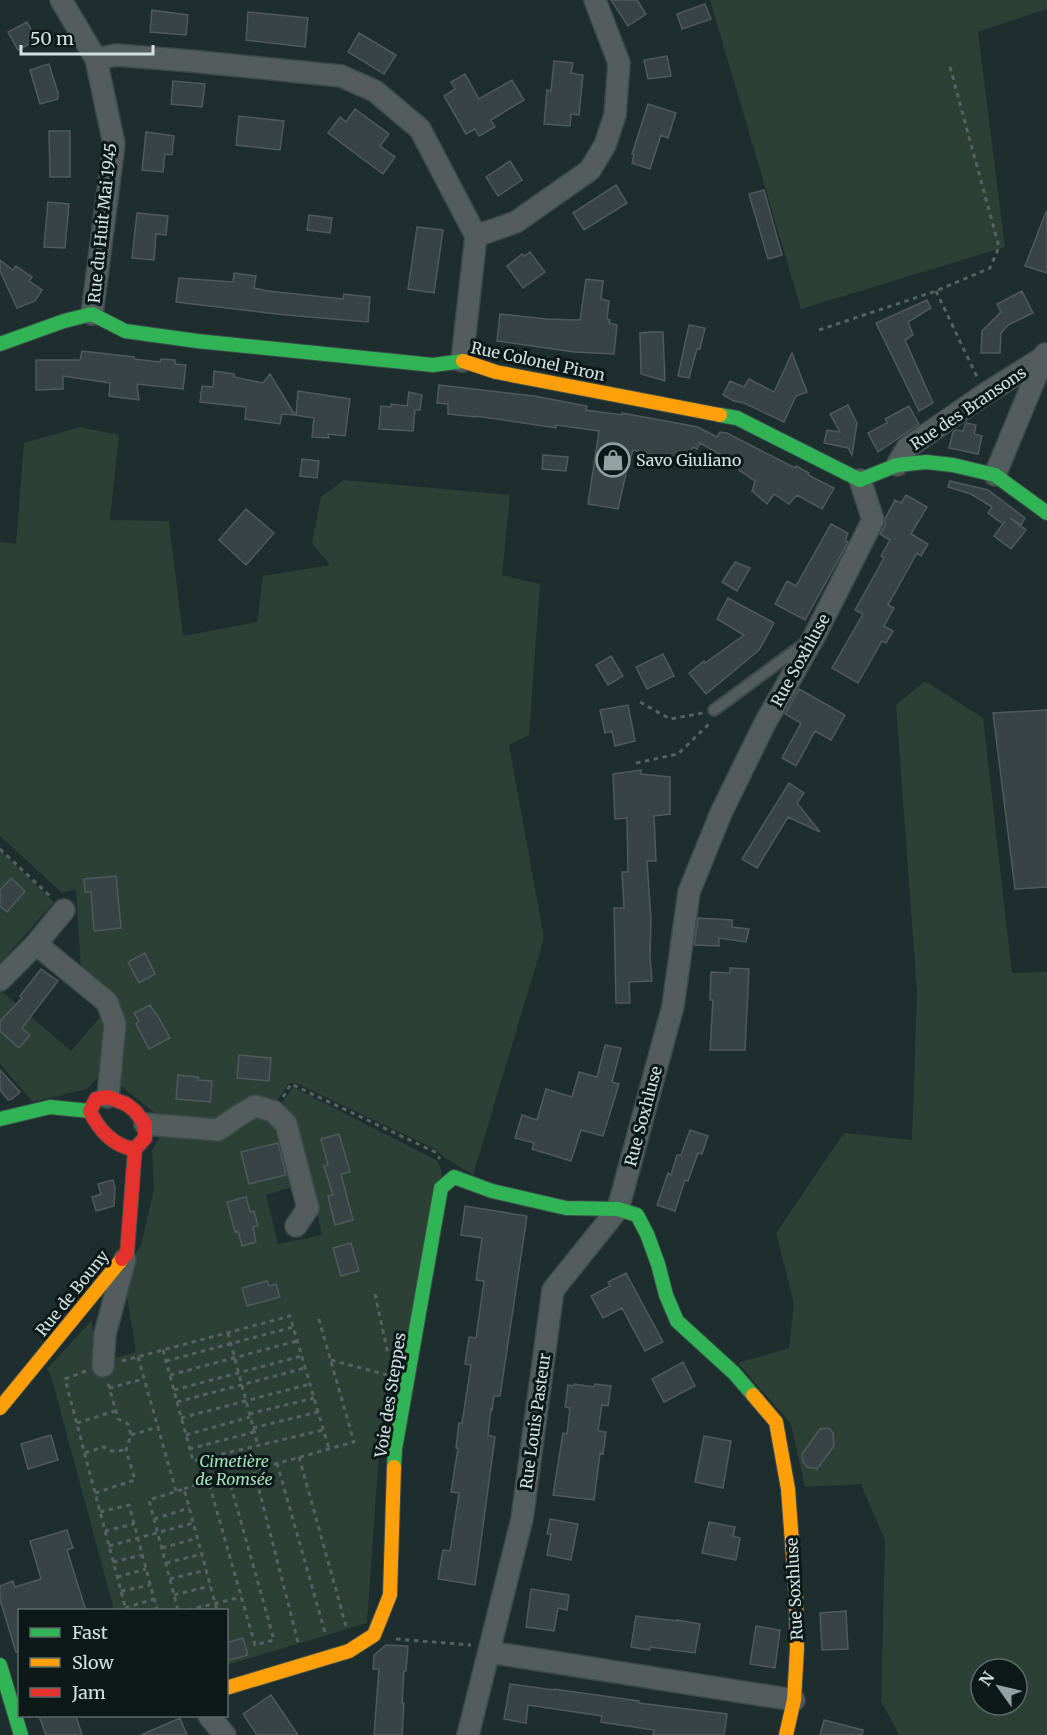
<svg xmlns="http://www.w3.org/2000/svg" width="1047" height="1735" font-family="Merriweather,serif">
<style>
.green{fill:#2c4036;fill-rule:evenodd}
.building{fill:#384345;stroke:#4e5a5c;stroke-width:1.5}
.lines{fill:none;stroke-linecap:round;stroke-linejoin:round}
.lane-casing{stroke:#3c4a4a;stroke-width:14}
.street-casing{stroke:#3c4a4a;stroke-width:24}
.fast-casing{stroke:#3c4a4a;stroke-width:16}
.slow-casing{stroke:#3c4a4a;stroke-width:16}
.jam-casing{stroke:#3c4a4a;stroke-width:16}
.path{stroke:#566161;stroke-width:3;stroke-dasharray:4.5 4.5;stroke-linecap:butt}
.lane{stroke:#535d5e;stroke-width:10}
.street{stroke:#535d5e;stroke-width:21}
.fast{stroke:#30b455;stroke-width:14}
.slow{stroke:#ff9f0a;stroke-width:14}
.jam{stroke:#e5322d;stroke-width:14}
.labels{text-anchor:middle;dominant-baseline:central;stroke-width:6;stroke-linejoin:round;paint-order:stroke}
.street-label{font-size:16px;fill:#d1e1e2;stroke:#0d1919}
.poi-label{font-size:16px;fill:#d1e1e2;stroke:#0d1919;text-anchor:start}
.park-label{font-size:16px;font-style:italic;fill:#a2e0bc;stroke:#0d1919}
</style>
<rect width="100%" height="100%" fill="#1e2d2e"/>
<!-- green -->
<path class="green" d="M710,0H1047V9L978,32L1005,247L801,309Z
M80,427L119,435L110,520L169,521L183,636L257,622L263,576L330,565L312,543L321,497L344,480L510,495L502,575L540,584L529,735L509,745L544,938L473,1175L445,1158L435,1149L298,1084L289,1083L275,1104L218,1121L160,1117L121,1086L120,1011L81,969L76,889L62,893L0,836V542L16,544L24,443Z
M925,681L983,718L1012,973L1047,972V1735H899L881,1701L885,1541L861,1484L805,1487L791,1424L738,1363L789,1348L794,1303L776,1233L844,1133L912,1140L917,992L896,705ZM981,1669H1017V1705H981Z
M0,850L54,902L0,963Z
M0,990L71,1051L106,1010L104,1070L87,1089L33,1102L0,1064Z
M293,1087L438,1161L442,1173L420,1278L379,1453L367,1623L227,1665L226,1610H114L51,1376L47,1369L91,1321L101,1362L136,1352L123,1273L141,1245L154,1189L152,1150L164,1131L252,1115L276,1123L296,1186L266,1195L278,1244L322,1235L297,1128L281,1104Z"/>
<!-- building -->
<path class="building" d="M611,0H637L646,14L628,26Z
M705,4L711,19L682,29L677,14Z
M152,10L188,15L186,35L150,32Z
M248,12L308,18L305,47L246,40Z
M27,22L37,40L18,50L8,32Z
M359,33L396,55L384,74L348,52Z
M667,56L671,76L648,79L644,60Z
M554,61L573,63L571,73L583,75L579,115L571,114L570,126L544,124L547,90L551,91Z
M49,64L58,93V99L40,104L30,70Z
M465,74L479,99L512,80L524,100L491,120L495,127L479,136L475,129L466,134L444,96L455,89L451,82Z
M173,81L205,84L202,107L171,104Z
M648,104L676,113L668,138L661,135L650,169L632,163L634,155L632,154Z
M355,109L389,134L380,146L395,157L383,174L328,133L340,117L346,122Z
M239,116L284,121L280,150L236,145Z
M49,131H70V177H50Z
M146,132L174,136L172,155L165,154L163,172L142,170Z
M510,161L522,180L498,196L486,177Z
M616,185L627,203L584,230L573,213Z
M764,190L782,255L768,259L749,194Z
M48,202L69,204L65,248L44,247Z
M1046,212L1047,213V273L1025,266Z
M137,213L168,216L166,235L156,234L154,260L132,258Z
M309,215L332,218L330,233L307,230Z
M417,227L443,230L434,293L408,289Z
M530,252L545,272L523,288L507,266L522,254L524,256Z
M0,260L13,270L16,266L32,277L29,281L42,290L35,301L17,308L0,271Z
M234,273L256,276L254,288L268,291L343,299L344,294L370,297L368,322L286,315L176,302L179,278L233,282Z
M586,279L603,281L601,299L609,301L607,319L610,320L609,323L617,325L614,354L574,352L497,341L500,314L546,319L580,320Z
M1022,291L1033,313L1008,325L1001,333L1000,353H981L982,331L1001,312L997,304Z
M927,300L931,308L908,322L913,335L905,340L933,403L919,411L876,323Z
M689,325L705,328L700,349H697L689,378L678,376Z
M651,332H663L665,381L641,374L640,333Z
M82,351L134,357V359L160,362L161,359L175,360V364L186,365L183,389L137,384L139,400L109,396L110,383L63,376V389L36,390V360H80Z
M792,353L807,392L796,396L784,422L744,403L734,401L723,395L730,381L744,387L749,379L774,392Z
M214,371L234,374V377L263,383L270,374L295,415L282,414L280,424L245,419L246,407L200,402L202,386L213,387Z
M439,385L534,396L587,406L586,410L622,415V413L698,427L717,437L720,432L727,433L795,468L796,466L798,467L809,473L808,475L834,488L822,509L797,495L789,504L774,494L767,504L752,491L755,481L739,470V465L700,443L697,449L693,447L689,454L687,453L683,459L677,457L675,460L633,450L627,469L618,509L588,504L599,431L556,425V428L476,416V417L448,414V404L437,403Z
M298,391L350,399L345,436L328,434L329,438L312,437L314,418L296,415Z
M409,392L422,395L420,410H415L413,431L379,429L381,406L391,407V404L407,406Z
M848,405L857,423L852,455L848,448L824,443L827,430L840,432L830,414Z
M909,406L919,424L878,452L868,433L887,423L885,419Z
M966,423L976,425L974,434L982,436L978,454L949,448L953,432L956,430L963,431Z
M543,455L568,457L566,471L542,469Z
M302,459L319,461L317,478L300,476Z
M950,481L988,490L1025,518L1021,525L1010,518L1026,530L1011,549L994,536L1005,521L1003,524L988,513L992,507L971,494L948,487Z
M906,495L927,507L911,534L928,544L921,556L917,553L888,605L894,608L884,626L893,631L886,643L882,641L858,683L832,668L863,614L855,610L884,558L881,556L890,540L880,534L885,526V519L895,500L901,503Z
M246,509L274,533L246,565L219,540Z
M831,524L848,533L845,541L848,542L805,620L775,604L787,581L796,586Z
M735,562L750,568L737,591L722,582Z
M728,598L774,623L759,650L706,694L689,673L704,661L705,663L744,635L717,619Z
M663,654L674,676L647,689L636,667Z
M611,656L623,676L608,685L596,665Z
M799,689L845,715L831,740L815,731L796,766L782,758L801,723L785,714Z
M628,705L635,741L615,746L612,731L605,733L600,710Z
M1047,710V887L1015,889L993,713Z
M641,770V774L670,777V814L654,816L656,861H647L651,919L650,958L652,981L629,982L630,1003H616L614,908H624L622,872H628L627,818L615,819L613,774Z
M789,783L804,793L797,803L820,832L788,817L757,868L742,859Z
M116,876L121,928L94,931L91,892H85L84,879Z
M11,878L25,891L7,912L0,906V890Z
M698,918L732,920V927L749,929L746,942L719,938V946L694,945Z
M145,953L155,974L139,983L128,962Z
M730,968L749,969L745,1050H710L713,1000H710L711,972L730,973Z
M41,969L58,981L22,1028L30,1035L19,1048L0,1031V1021L22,998L20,996Z
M150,1005L155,1013H156L170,1038L149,1049L136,1024L139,1021L134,1013Z
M605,1045L621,1048L612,1082L619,1084L603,1136L581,1130L571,1161L532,1149L534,1143L515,1138L522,1115L537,1120L546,1089L572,1097L579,1072L597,1077Z
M239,1055L271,1058L269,1081L237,1078Z
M0,1070L20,1092L12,1099L8,1100L0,1090Z
M178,1075L198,1077V1080L212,1081L210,1102L176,1099Z
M690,1130L708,1136L702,1154L698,1153L688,1181L685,1180L675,1211L657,1205L668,1173L671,1175L677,1155H681Z
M339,1134L350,1172L341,1174L353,1220L335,1225L328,1196L333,1195L324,1166L328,1165L321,1139Z
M278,1143L286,1175L249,1184L241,1152Z
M113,1180L115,1188L114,1206L96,1211L92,1197L101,1194L98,1184Z
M246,1197L250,1212L254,1211L258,1226L253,1227L256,1242L242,1246L238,1231L235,1232L227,1202Z
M465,1206L527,1216L500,1396H494L492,1410L491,1409L488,1435L495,1437L475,1585L438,1579L443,1550L450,1551L459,1493L451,1492L458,1448H456L459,1423H462L471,1365L465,1364L469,1337L476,1338L484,1281L476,1280L482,1238L461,1235Z
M351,1243L359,1271L341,1276L333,1248Z
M626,1273L663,1342L645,1351L622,1308L603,1318L591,1296L610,1286L608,1282Z
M267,1281L269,1286L276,1284L280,1297L247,1306L242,1288Z
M683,1362L695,1386L664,1402L652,1379Z
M574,1384L594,1387L595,1384L611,1386L608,1406L602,1405L598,1431L606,1432L603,1454L600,1453L594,1500L553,1495L563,1433L567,1434L570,1408L565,1407L568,1385L573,1386Z
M829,1428L833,1433L834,1446L817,1469L807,1467L803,1462L802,1454L820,1429Z
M51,1435L58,1460L28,1469L21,1444Z
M704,1436L731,1441L723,1488L695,1482Z
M550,1519L578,1524L571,1560L547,1555L551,1534H547Z
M709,1522L735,1527L733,1536L740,1538L736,1560L702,1553Z
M67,1530L73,1548L67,1550L86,1611H20V1652H16L0,1600V1586L13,1581L15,1587L41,1579L30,1541Z
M531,1589L569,1595L567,1610L558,1608L554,1631L526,1627Z
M846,1611L848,1649L822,1650L820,1613Z
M636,1616L677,1621V1620L700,1624L695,1653L650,1647V1650L631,1647Z
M756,1626L780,1630L775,1668L750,1664Z
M243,1638L248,1655L226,1661V1643Z
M386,1645L408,1646L406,1671H404L402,1703H404L402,1735H374L379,1669H373L374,1655Z
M510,1684L554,1690V1689L639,1701V1703L727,1714L724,1735H653L654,1730L601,1722L602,1716L528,1705L526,1723L504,1719Z
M271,1695L298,1735H257L243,1714Z
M39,1716H76L82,1735H46Z
M180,1718L187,1735H141Z
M824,1720L863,1730L862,1735H820Z"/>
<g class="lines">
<!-- lane casing -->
<g class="lane-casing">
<path id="lane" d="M714,710L804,644"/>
</g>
<!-- street casing -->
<g class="street-casing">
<path id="street" d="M61,0L96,59L114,144L92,314
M96,59L116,55L191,61L341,76L375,91L420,129L476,236
M476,236L516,222L590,170L605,145L615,115L619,63L595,0
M462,361L476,236
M897,465L907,448L985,394L1044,357
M995,475L1045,354
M36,944L64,910
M0,980L36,944L107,1002L115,1024L108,1097
M145,1124L218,1130L238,1116L255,1106L273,1111L286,1124L308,1208L296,1226
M103,1366L105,1334L125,1259
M489,1652L794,1700
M209,1716L225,1735
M468,1735L522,1519L553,1290L618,1209L673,1006L689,892L721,813L765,723L814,637L873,520L860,480"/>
</g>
<!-- fast casing -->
<g class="fast-casing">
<path id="fast" d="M0,344L64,321L92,314L125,331L197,341L433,365L463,361
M720,415L737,418L860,480L897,465L926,462L953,465L995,475L1047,513
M0,1119L50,1107L90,1111
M394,1467L395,1449L441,1188L454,1177L492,1191L566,1208L618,1209L637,1215L647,1234L658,1264L666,1295L677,1321L734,1373L753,1395
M0,1665L21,1735"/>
</g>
<!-- slow casing -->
<g class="slow-casing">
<path id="slow" d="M463,361L496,372L720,415
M753,1395L776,1422L788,1489L796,1597L797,1648L794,1700L786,1735
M0,1408L122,1259
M226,1688L349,1651L374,1635L390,1595L394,1467"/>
</g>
<!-- jam casing -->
<g class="jam-casing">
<path id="jam" d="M122,1259L127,1253L135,1149L145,1138V1124L135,1111L126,1104L108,1097L96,1099L90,1111C98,1129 114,1147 135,1149"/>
</g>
<!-- path -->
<path class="path" d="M936,291L978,379
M819,330L936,291L990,268L999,247L950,67
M640,702L670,719L703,713
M636,763L678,754L707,726L709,722
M0,849L51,897
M283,1097L291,1084L435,1152L440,1159
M375,1294L388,1354
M228,1333L258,1446
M163,1350L193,1461L323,1430
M138,1357L176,1491
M331,1360L387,1375
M122,1361L290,1316L329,1449
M166,1361L293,1327
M86,1371L65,1379L126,1610
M170,1375L297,1341
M109,1388L144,1379
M174,1390L302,1356
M177,1402L305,1368
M249,1414L314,1398
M181,1418L310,1384
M77,1423L115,1411
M253,1428L318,1412
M131,1435L158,1427
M186,1435L250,1417
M189,1449L254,1432
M85,1453L104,1447L110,1451L126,1450
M299,1457L346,1626
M202,1459L255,1645L274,1640L229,1479L210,1485
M277,1463L326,1636
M184,1489L208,1480
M95,1493L135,1480L126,1450L131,1435L128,1424L118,1419L108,1383
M100,1512L129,1505L157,1610
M154,1519L189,1508
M105,1531L134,1524
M109,1546L193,1523
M162,1548L197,1538
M113,1562L142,1555
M166,1563L202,1554
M117,1577L146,1569
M170,1579L206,1570
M121,1591L150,1585
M174,1595L210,1586
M125,1608L154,1599
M178,1610L149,1500L184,1489L217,1610
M188,1610L241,1597
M396,1639L471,1645
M298,1642L254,1470L354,1442L318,1316"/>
<!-- lane -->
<use href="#lane" class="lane"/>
<!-- street -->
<use href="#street" class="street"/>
<!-- fast -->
<use href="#fast" class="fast"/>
<!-- slow -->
<use href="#slow" class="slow"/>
<!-- jam -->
<use href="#jam" class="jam"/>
</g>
<!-- icons -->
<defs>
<g id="shop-ring" transform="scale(1.725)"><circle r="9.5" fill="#0d1919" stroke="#92a2a3" stroke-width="1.5"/><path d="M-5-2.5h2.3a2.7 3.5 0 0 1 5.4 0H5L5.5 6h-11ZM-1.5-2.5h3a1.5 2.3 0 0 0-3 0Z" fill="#92a2a3"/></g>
</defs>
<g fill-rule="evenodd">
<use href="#shop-ring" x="613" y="460"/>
</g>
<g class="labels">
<!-- street labels -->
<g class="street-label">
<text transform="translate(102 223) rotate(-84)">Rue du Huit Mai 1945</text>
<text transform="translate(538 361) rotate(12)">Rue Colonel Piron</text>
<text transform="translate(968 408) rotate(-34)">Rue des Bransons</text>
<text transform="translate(800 660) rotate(-61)">Rue Soxhluse</text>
<text transform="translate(643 1116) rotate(-75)">Rue Soxhluse</text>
<text transform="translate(72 1293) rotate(-51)">Rue de Bouny</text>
<text transform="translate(390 1395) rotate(-81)">Voie des Steppes</text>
<text transform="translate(535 1421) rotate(-82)">Rue Louis Pasteur</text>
<text transform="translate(794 1589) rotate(-93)">Rue Soxhluse</text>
</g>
<!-- poi labels -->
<g class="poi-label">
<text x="636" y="460">Savo Giuliano</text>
</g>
<!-- park labels -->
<g class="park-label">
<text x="234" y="1461">Cimetière<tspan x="234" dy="18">de Romsée</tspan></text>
</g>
</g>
<!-- legend -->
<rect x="18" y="1609" width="210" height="108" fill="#0d1919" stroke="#5b6969" stroke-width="1.5"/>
<rect x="30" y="1628" width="30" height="9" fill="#30b455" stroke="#5b6969" stroke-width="1.5"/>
<text x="72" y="1639" font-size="18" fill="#d1e1e2">Fast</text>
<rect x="30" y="1658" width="30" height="9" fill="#ff9f0a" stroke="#5b6969" stroke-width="1.5"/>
<text x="72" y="1669" font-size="18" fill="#d1e1e2">Slow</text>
<rect x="30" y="1688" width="30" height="9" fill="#e5322d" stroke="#5b6969" stroke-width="1.5"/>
<text x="72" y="1699" font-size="18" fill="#d1e1e2">Jam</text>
<!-- north arrow -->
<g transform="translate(999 1687) rotate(304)"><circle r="28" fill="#0d1919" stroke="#5b6969" stroke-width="1.5"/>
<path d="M0-4.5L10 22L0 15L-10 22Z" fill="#92a2a3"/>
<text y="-9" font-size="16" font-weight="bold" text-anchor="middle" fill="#d1e1e2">N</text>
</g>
<!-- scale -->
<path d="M21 45v9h132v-9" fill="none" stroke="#d1e1e2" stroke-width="3"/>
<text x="30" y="45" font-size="18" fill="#d1e1e2" stroke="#0d1919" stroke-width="4.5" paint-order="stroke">50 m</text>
</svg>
